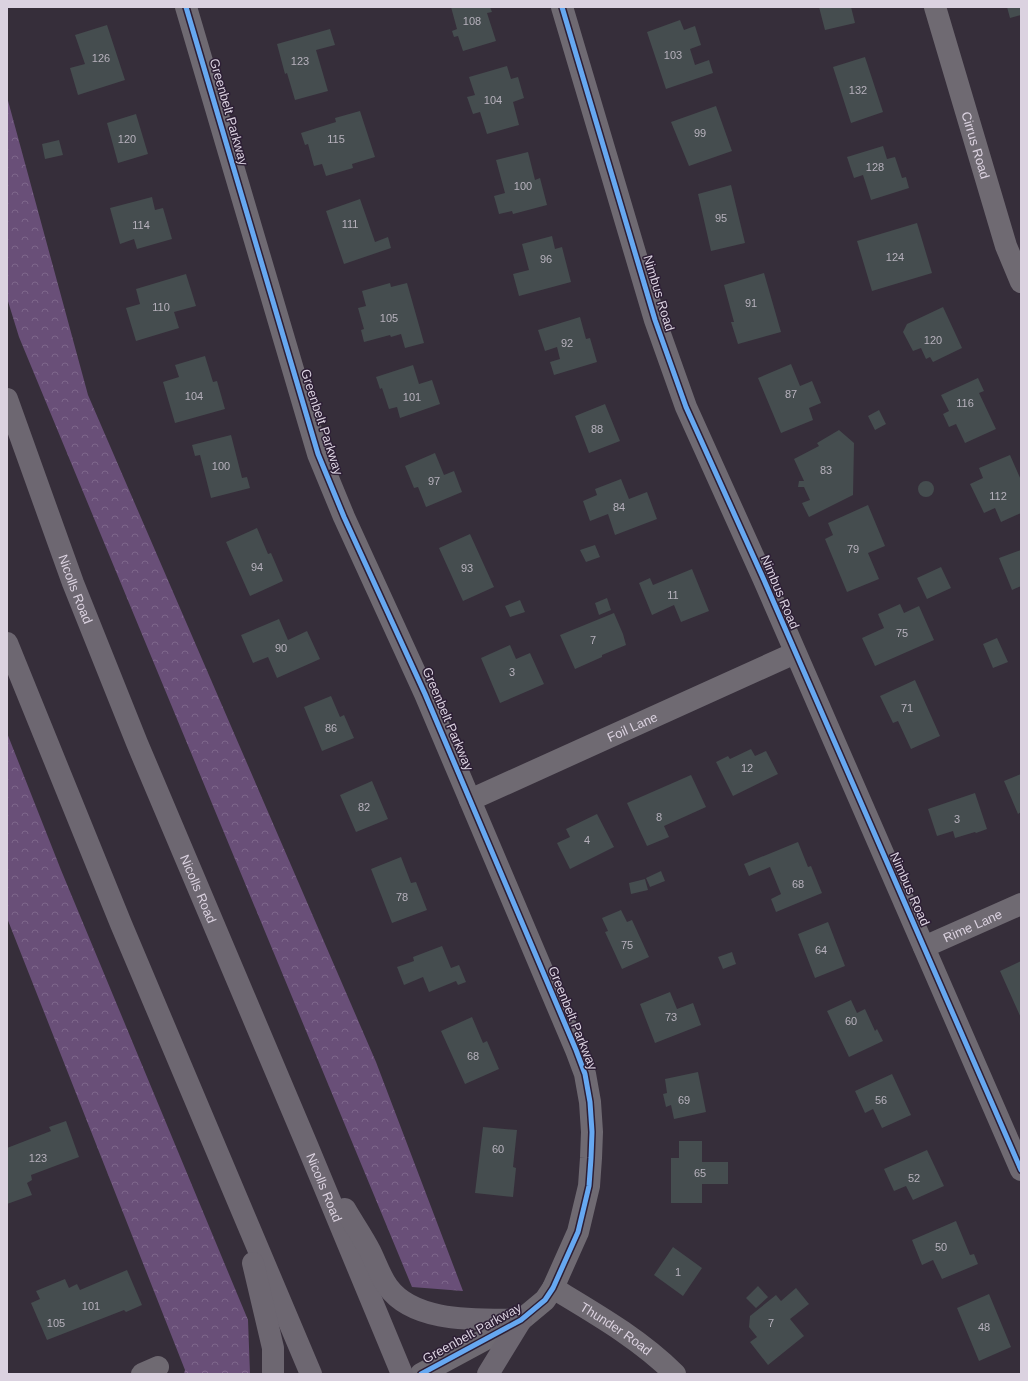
<svg xmlns="http://www.w3.org/2000/svg" width="1028" height="1381" font-family="Helvetica,sans-serif">
<style>
.forest{fill:url(#forest-crowns)}
.building{fill:#454d4f}
.lines{fill:none;stroke-linecap:round;stroke-linejoin:round}
.minor{stroke:#6f6a72;stroke-width:22}
.highway{stroke:#6d6771;stroke-width:22}
.cycleway-casing{stroke:#2d1f35;stroke-width:8}
.cycleway{stroke:#66a8f1;stroke-width:5}
.labels{text-anchor:middle;dominant-baseline:central;stroke-width:3;stroke-linejoin:round;paint-order:stroke}
.number-label{font-size:11px;fill:#b6b1bc}
.street-label{font-size:13px;fill:#dbd2e0;stroke:#2d1f35}
</style>
<defs>
<pattern id="forest-crowns" width="20" height="18" patternUnits="userSpaceOnUse"><rect width="20" height="18" fill="#694f78"/><path d="M2 6a3 3 0 1 1 6 0M12 15a3 3 0 1 1 6 0" fill="none" stroke="#7e678b"/></pattern>
</defs>
<rect width="100%" height="100%" fill="#362e3a"/>
<!-- forest -->
<path class="forest" d="M7,97L88,395L376,1062L463,1291L412,1287L19,337L7,298Z
M7,733L61,870L248,1320L250,1374H184L185,1370L7,918Z"/>
<!-- building -->
<path class="building" d="M451,7H490L492,12L487,13L496,41L463,51L458,36L454,37L452,31L457,29Z
M819,7H851L855,23L825,30Z
M1007,7H1021V15L1010,18Z
M680,20L684,30L695,26L701,45L690,49L695,65L709,60L713,73L666,89L647,32Z
M107,25L125,80L78,95L70,68L85,64L75,35Z
M330,29L335,45L316,50L328,91L295,100L287,73L285,74L277,44Z
M865,57L883,112L851,123L833,67Z
M507,66L511,79L518,77L524,98L513,102L519,125L487,134L480,112L473,114L467,97L475,95L469,77Z
M716,106L732,151L689,166L671,122Z
M360,111L375,157L352,164L353,168L326,176L322,164L314,166L308,144L305,145L301,133L336,122L335,118Z
M136,114L148,154L118,163L107,123Z
M59,140L63,155L45,159L42,144Z
M883,146L887,159L895,157L902,178L906,177L909,188L871,200L863,175L854,178L847,157Z
M528,152L535,180L540,178L547,205L513,214L512,211L499,214L494,196L505,193L496,160Z
M731,185L745,243L711,251L698,194Z
M152,197L155,210L163,208L172,239L137,249L134,239L120,244L110,208Z
M360,199L375,242L388,237L391,248L344,264L326,211Z
M917,223L932,273L872,291L857,241Z
M552,236L555,249L562,247L571,282L519,296L513,274L529,270L522,244Z
M764,273L781,332L738,344L731,322H734L724,285Z
M186,274L196,306L174,312L179,328L136,341L126,308L140,304L136,289Z
M390,283L391,287L407,283L424,343L405,348L401,334L391,337L390,335L364,342L361,330L364,329L358,308L366,306L362,291Z
M943,307L962,348L933,362L930,357L926,359L921,348L913,351L903,332L907,324Z
M580,317L586,339L590,338L597,362L554,375L550,362L560,359L557,347L545,351L538,330Z
M205,356L213,382L217,381L225,409L175,423L163,382L179,377L175,365Z
M791,364L800,386L812,381L821,403L809,408L813,420L781,433L758,378Z
M413,365L419,384L432,380L440,404L400,418L397,407L389,409L382,388L380,389L376,377Z
M978,378L984,391L979,393L996,429L965,443L956,424L949,427L943,414L949,411L941,395Z
M605,404L620,441L589,453L575,416Z
M879,410L886,424L875,430L868,416Z
M839,430L854,443L853,495L809,517L802,503L810,500L804,487H798L799,481H804L794,459L819,446L817,443Z
M231,435L242,478L247,477L250,488L211,498L200,455L195,456L192,445Z
M435,453L444,475L454,471L462,492L426,507L418,487L414,488L405,466Z
M1010,455L1021,480V513L1001,522L995,508L984,513L970,484L983,478L979,468Z
M621,479L629,499L647,492L657,519L615,535L608,514L590,521L583,501L597,495L595,489Z
M918 489a8 8 0 1 1 16 0a8 8 0 1 1-16 0Z
M868,505L885,546L868,553L879,579L847,592L825,539L833,535L828,523Z
M257,528L268,554L271,553L283,581L250,596L226,542Z
M470,534L494,587L463,601L439,548Z
M595,545L600,557L586,562L580,550Z
M1021,550V586L1012,590L999,558Z
M941,567L951,588L927,599L917,578Z
M692,569L709,611L681,622L674,605L652,615L639,583L650,578L653,585Z
M607,598L611,610L599,615L595,603Z
M520,600L525,612L510,617L505,606Z
M900,604L904,613L919,606L934,640L875,666L862,638L884,628L878,614Z
M614,613L623,634L626,645L602,655V657L575,669L560,635Z
M279,619L288,640L307,631L320,659L277,678L268,657L253,663L241,635Z
M997,638L1008,662L993,668L983,644Z
M510,645L516,659L530,653L544,684L500,703L481,658Z
M915,680L940,736L911,749L898,721L893,723L880,696Z
M331,696L340,717L344,715L354,738L322,751L304,707Z
M751,749L755,756L766,751L778,774L733,796L716,762L728,756L730,759Z
M1021,774V812L1018,814L1004,781Z
M691,775L706,807L664,826L669,837L647,846L627,803Z
M372,781L388,819L356,832L340,795Z
M975,793L987,829L976,833L975,832L955,838L953,831L937,836L928,809Z
M597,814L614,847L570,869L557,843L570,837L566,829Z
M798,842L808,867L811,866L822,893L776,912L771,899L781,894L770,867L749,876L744,864Z
M401,857L411,883L416,882L427,910L392,923L371,869Z
M661,871L665,881L650,887L646,878Z
M645,879L648,890L631,894L629,883Z
M621,910L627,922L632,920L649,957L622,969L605,932L608,931L602,918Z
M828,922L845,966L815,978L798,934Z
M442,946L451,968L459,965L466,982L458,985L456,981L429,992L423,977L404,985L397,967L414,961L413,957Z
M732,952L736,964L723,969L718,957Z
M1021,961V1018L1000,971Z
M670,992L677,1009L693,1003L701,1025L655,1043L640,1004Z
M851,1000L857,1013L865,1009L875,1031L877,1029L883,1041L849,1057L827,1011Z
M472,1017L483,1043L487,1041L499,1069L465,1084L441,1031Z
M698,1072L706,1112L674,1119L671,1105L666,1107L663,1094L667,1093L665,1079Z
M892,1074L911,1115L882,1128L873,1109L865,1113L855,1091Z
M66,1121L79,1157L31,1175L32,1180L27,1183L32,1195L7,1204V1148L51,1131L49,1127Z
M483,1127L517,1130L513,1167L516,1168L513,1197L475,1193Z
M679,1141H702V1162H728V1184H702V1203H671V1158H679Z
M927,1150L944,1186L913,1200L906,1186L894,1191L884,1169Z
M956,1221L970,1255L974,1254L978,1264L942,1279L933,1260L922,1265L912,1240Z
M673,1247L702,1268L683,1296L654,1275Z
M127,1270L142,1305L126,1312L124,1310L47,1340L31,1303L40,1299L36,1291L65,1279L69,1288L77,1284L80,1290Z
M758,1286L768,1297L756,1308L746,1298Z
M796,1288L809,1304L790,1319L804,1336L768,1365L750,1342L757,1337L749,1327L750,1316L776,1295L781,1301Z
M989,1294L1011,1347L979,1361L957,1308Z"/>
<g class="lines">
<!-- minor -->
<g class="minor">
<path d="M186,7L318,454L344,517L425,694L576,1050L585,1074L590,1102L592,1132L591,1158L589,1186L578,1232L553,1288L545,1300L521,1320L421,1374"/>
<path d="M562,7L655,320L686,407L764,580L1021,1170"/>
<path id="s1" d="M935,7L1006,246L1021,282"/>
<path id="s2" d="M470,800L795,653"/>
<path id="s3" d="M924,947L1021,904"/>
<path id="s4" d="M553,1288C596,1314 640,1339 675,1374"/>
<path d="M142,1374L158,1367"/>
</g>
<!-- highway -->
<g class="highway">
<path id="s5" d="M7,399L73,583L137,743L307,1145L402,1374"/>
<path d="M7,643L121,924L311,1374"/>
<path d="M345,1209C353,1223 363,1237 370,1251C376,1263 380,1276 388,1287C415,1324 480,1319 521,1320"/>
<path d="M253,1263L273,1348V1374"/>
<path d="M488,1374L521,1320"/>
</g>
<!-- cycleway casing -->
<g class="cycleway-casing">
<path id="cycleway" d="M186,7L318,454L344,517L425,694L576,1050L585,1074L590,1102L592,1132L591,1158L589,1186L578,1232L553,1288L545,1300L521,1320L421,1374
M562,7L655,320L686,407L764,580L1021,1170"/>
</g>
<!-- cycleway -->
<use href="#cycleway" class="cycleway"/>
</g>
<g class="labels">
<!-- number labels -->
<g class="number-label">
<text x="472" y="21">108</text>
<text x="673" y="55">103</text>
<text x="101" y="58">126</text>
<text x="300" y="61">123</text>
<text x="858" y="90">132</text>
<text x="493" y="100">104</text>
<text x="700" y="133">99</text>
<text x="127" y="139">120</text>
<text x="336" y="139">115</text>
<text x="875" y="167">128</text>
<text x="523" y="186">100</text>
<text x="721" y="218">95</text>
<text x="350" y="224">111</text>
<text x="141" y="225">114</text>
<text x="895" y="257">124</text>
<text x="546" y="259">96</text>
<text x="751" y="303">91</text>
<text x="161" y="307">110</text>
<text x="389" y="318">105</text>
<text x="933" y="340">120</text>
<text x="567" y="343">92</text>
<text x="791" y="394">87</text>
<text x="194" y="396">104</text>
<text x="412" y="397">101</text>
<text x="965" y="403">116</text>
<text x="597" y="429">88</text>
<text x="221" y="466">100</text>
<text x="826" y="470">83</text>
<text x="434" y="481">97</text>
<text x="998" y="496">112</text>
<text x="619" y="507">84</text>
<text x="853" y="549">79</text>
<text x="257" y="567">94</text>
<text x="467" y="568">93</text>
<text x="673" y="595">11</text>
<text x="902" y="633">75</text>
<text x="593" y="640">7</text>
<text x="281" y="648">90</text>
<text x="512" y="672">3</text>
<text x="907" y="708">71</text>
<text x="331" y="728">86</text>
<text x="747" y="768">12</text>
<text x="364" y="807">82</text>
<text x="659" y="817">8</text>
<text x="957" y="819">3</text>
<text x="587" y="840">4</text>
<text x="798" y="884">68</text>
<text x="402" y="897">78</text>
<text x="627" y="945">75</text>
<text x="821" y="950">64</text>
<text x="671" y="1017">73</text>
<text x="851" y="1021">60</text>
<text x="473" y="1056">68</text>
<text x="684" y="1100">69</text>
<text x="881" y="1100">56</text>
<text x="498" y="1149">60</text>
<text x="38" y="1158">123</text>
<text x="700" y="1173">65</text>
<text x="914" y="1178">52</text>
<text x="941" y="1247">50</text>
<text x="678" y="1272">1</text>
<text x="91" y="1306">101</text>
<text x="56" y="1323">105</text>
<text x="771" y="1323">7</text>
<text x="984" y="1327">48</text>
</g>
<!-- street labels -->
<g class="street-label">
<text transform="translate(229 112) rotate(74)">Greenbelt Parkway</text>
<text stroke="none"><textPath href="#s1" startOffset="144">Cirrus Road</textPath></text>
<text transform="translate(659 293) rotate(73)">Nimbus Road</text>
<text transform="translate(322 422) rotate(72)">Greenbelt Parkway</text>
<text stroke="none"><textPath href="#s5" startOffset="202">Nicolls Road</textPath></text>
<text transform="translate(780 592) rotate(67)">Nimbus Road</text>
<text transform="translate(448 719) rotate(67)">Greenbelt Parkway</text>
<text stroke="none"><textPath href="#s2" startOffset="178">Foil Lane</textPath></text>
<text stroke="none"><textPath href="#s5" startOffset="526">Nicolls Road</textPath></text>
<text transform="translate(910 889) rotate(66)">Nimbus Road</text>
<text stroke="none"><textPath href="#s3" startOffset="53">Rime Lane</textPath></text>
<text transform="translate(573 1018) rotate(68)">Greenbelt Parkway</text>
<text stroke="none"><textPath href="#s5" startOffset="850">Nicolls Road</textPath></text>
<text stroke="none"><textPath href="#s4" startOffset="75">Thunder Road</textPath></text>
<text transform="translate(472 1333) rotate(-29)">Greenbelt Parkway</text>
</g>
</g>
<!-- border -->
<rect width="1028" height="1381" fill="none" stroke="#dbd2e0" stroke-width="16"/>
</svg>
